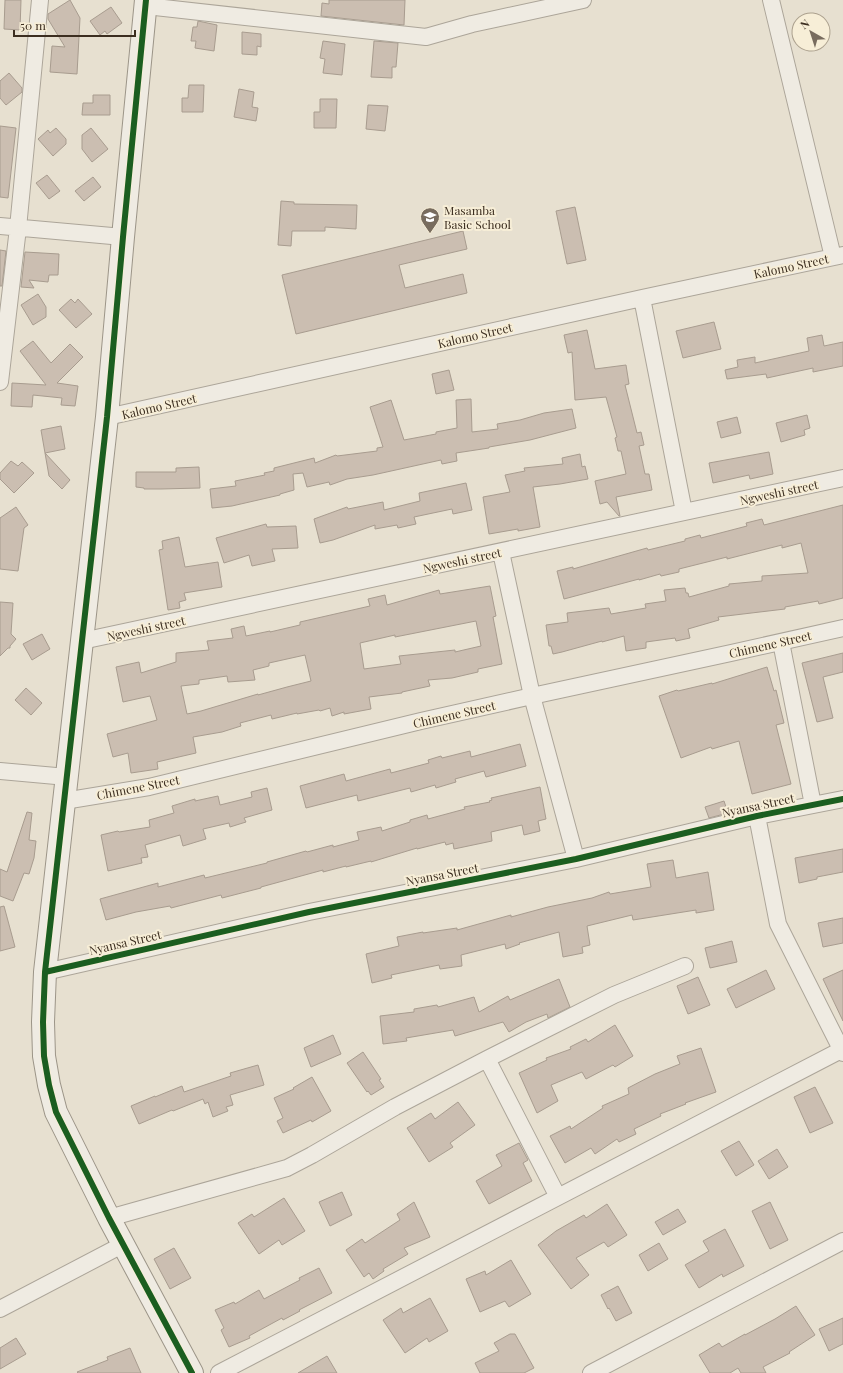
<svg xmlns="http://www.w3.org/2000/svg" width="843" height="1373" font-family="'Playfair Display',serif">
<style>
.building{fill:#cbbeb1;stroke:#a89c8f;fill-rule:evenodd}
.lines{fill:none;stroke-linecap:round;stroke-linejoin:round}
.street-casing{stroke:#aca599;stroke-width:18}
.secondary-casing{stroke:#9c9588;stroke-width:24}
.street{stroke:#efebe2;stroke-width:16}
.secondary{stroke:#efebe2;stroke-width:22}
.cycleway-casing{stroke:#f7eed7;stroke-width:8}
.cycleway{stroke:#1b5e20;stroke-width:6}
.labels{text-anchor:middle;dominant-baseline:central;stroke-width:4;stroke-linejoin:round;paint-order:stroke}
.poi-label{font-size:12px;fill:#3c2e20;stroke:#f7eed7;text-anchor:start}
.street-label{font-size:12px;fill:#3c2e20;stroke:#f7eed7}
</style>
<rect width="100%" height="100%" fill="#e7e0d0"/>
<!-- building -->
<path class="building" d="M5,0H21L20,30L4,29Z
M70,0L80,18L77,74L50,72L52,46L65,47L48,19V14Z
M329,0H405L404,25L321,16L322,3L329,4Z
M111,7L122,23L107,34L105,31L100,35L90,21Z
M198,21L217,25L214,51L195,48L196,41H191L193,27H197Z
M242,32L261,34V47L257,46V55L242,54Z
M323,41L345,44L342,75L323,73L325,59L320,58Z
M374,41L398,43L396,67H392V78L371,77Z
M9,73L22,88V92L6,105L0,98V81Z
M189,85H204L203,112H182V98H188Z
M239,89L254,92L252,107L258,108L256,121L234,117Z
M93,95H110V115H82L83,103H93Z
M320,99H337L336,128H314V112H320Z
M368,105L388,106L385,131L366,129Z
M0,126L16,128L8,198L0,197Z
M56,128L66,139V144L53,156L38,139L48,130L50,133Z
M91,128L108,149L92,162L82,149V135Z
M47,175L60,191L49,199L36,183Z
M93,177L101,187L84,201L75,191Z
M281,201L294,202V204L357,205L356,229L325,227V231H292L291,246L278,245Z
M575,207L586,260L567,264L556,211Z
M463,231L467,249L399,265L405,288L463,274L467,293L296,334L282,275Z
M0,250L6,251L2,286H0Z
M25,252L59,254L58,275H49L48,282L29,280L34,288L21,287Z
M38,294L46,307V317L33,325L21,305Z
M71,299L75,303L78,299L92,314L76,328L59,310Z
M714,322L721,349L683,358L676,331Z
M587,330L595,369L626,365L629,384L625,385L637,433L641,432L644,445L639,446L645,474H649L652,490L616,497L620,516H619L607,502L600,504L595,481L626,474L621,451H618L615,438L617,437L606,397L575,400L572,352L568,353L564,335Z
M822,335L824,346L843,342V366L813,372V368L767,378L766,374L727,379L725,370L738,367L737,360L755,357V363L809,351L807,338Z
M33,341L51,363L70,344L83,357L57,383L78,386L75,406L61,405L62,398L33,395L32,407L11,406L12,383L46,385L20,351Z
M449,370L454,390L436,394L432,374Z
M471,399L472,432L498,429L497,424L520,420L544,413L572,409L576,428L530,440L489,447V448L456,453L457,461L442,464L441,460L373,475L347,479L330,485L329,482L307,487L303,473L293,474L294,490L280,494V495L232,506L212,508L210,489L236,486L235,481L265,475L264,473L274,471V468L314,458L315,463L336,455L337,456L377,451V448L383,447L370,407L391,400L404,440L436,434V432L457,428L456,400Z
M807,415L810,428L804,430L805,435L781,442L776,423Z
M737,417L741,433L721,438L717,422Z
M61,426L65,449L45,453L41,430Z
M769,452L773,474L750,479L749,475L713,483L709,463Z
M45,453L70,480L62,489L49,476Z
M580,454L582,467L585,466L588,479L560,484L533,487L540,527L518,531V529L489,534L483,497L510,492L505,475L525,471L524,468L563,464L562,458Z
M11,461L18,466L22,462L34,473L14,493L0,479V473Z
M199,467L200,488L161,489H144V488L136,487V472H176V468Z
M466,483L472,510L453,514L452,509L414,517L416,524L398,528L397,525L375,529V525L333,540L320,543L314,519L347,507L348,509L383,502L384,510L420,501L419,493Z
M843,505V598L819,604L818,601L785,607V609L718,617L719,620L688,629L690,638L676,641L675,638L646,642V648L626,651L624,636L602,642V641L562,652L553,654L551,646H549L546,625L568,622L567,613L609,608L611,614L646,608L645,604L666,601L664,590L685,588L686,593H688L689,597L729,586V584L762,581V576L808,573L801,543L782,548V545L727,559V557L679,569V572L661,576L660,574L639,580V579L564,599L557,571L573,567V569L647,548L648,550L685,541V539L700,535L701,538L747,526L746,523L762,519L764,525Z
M16,507L28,525L24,528L18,571L0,569V518Z
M266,524L267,527L296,526L298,548L272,549L275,561L252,566L249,555L224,563L216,538Z
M179,537L185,567L218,562L222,587L184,593L186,600L179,602L180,608L168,610L159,550L163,549L162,541Z
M490,586L496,616L493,617L502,664L478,669V672L452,678L428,680L430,686L402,692V693L369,697L371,709L344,714V712L332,716L330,708L320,711L319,710L297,714V713L272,719L271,715L240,723L241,726L222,732L193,737L196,753L157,762L158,769L131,773L128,753L113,757L107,734L157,720L150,696L123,702L116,667L139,662L141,673L176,662V653L209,650L207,641L233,638L231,629L244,626L246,636L270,631V632L300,625V622L370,606L368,599L385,595L387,605L439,590L440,594ZM476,621L481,646L455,652V650L399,656L401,664L364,669L360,643L395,635V637ZM305,655L311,681L287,687L258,695V694L201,711L187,714L181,686L199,684V680L227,676L228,682L255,680L253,670L269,666V663Z
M0,602L13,603L11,634L16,639L10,646V648H8L0,656Z
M42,634L50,649L32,660L23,644Z
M843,653V672L823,677L833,718L817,722L802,663Z
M767,667L774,691L776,690L784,723L776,725L791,784L752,794L739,741L712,749L711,747L681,758L659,696L677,690L678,691L712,683V684Z
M26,688L42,703L31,715L15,700Z
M520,744L526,766L486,777L484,771L455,779L456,782L436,788L435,785L411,792L410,788L358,801L357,795L306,808L300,786L344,774L346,781L390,769L391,773L429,763L428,760L441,756L442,758L470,751L471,757Z
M540,787L546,819L538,821L540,831L524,835L522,825L491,832L492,841L454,849L453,843L446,845L445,842L417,849V848L371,862V861L346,867V866L323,872V870L261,887V888L222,898L221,895L171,908L170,906L136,912L106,920L100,899L158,883V887L204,875L205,878L267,863V862L306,851L307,852L333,845V847L359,840L357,832L381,827L382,831L410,822V820L427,815L428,819L465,809L464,807L490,802L489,801L492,800L491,798Z
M267,788L272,810L244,818L246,822L230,827L229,823L203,829L206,839L183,846L180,835L145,845L148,857L141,858L142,863L108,871L101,835L118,831L119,832L150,827L149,820L174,813L172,806L195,799V801L218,796L220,805L252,797L251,792Z
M724,801L728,813L709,818L705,807Z
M27,812L32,813L29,840L36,841L34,858L29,874L24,873L13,901L0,896V869L7,872Z
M843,849V872L817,877V879L799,883L795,858Z
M673,860L676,878L708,872L714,910L696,913V910L633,920L632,915L587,926L590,945L582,947L583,953L563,957L559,932L519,943L520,944L506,949L505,944L461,955L462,966L440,969L439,965L391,975L392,978L372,983L366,954L399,946L397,937L423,932V933L457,928V930L511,915V917L548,907L592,898L609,892L610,894L651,887L647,864Z
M4,906L15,947L0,951V907Z
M843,918V943L823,947L818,923Z
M732,941L737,962L710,968L705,948Z
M766,970L775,989L736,1008L727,989Z
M843,970V1021L823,979Z
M698,977L710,1005L688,1014L677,986Z
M559,979L570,1007L548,1018L547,1014L526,1022L509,1032L503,1022L455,1036L453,1030L406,1038L407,1041L383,1044L380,1016L414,1012V1009L437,1005L438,1007L474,997L479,1012L508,996L510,1000Z
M615,1025L633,1056L615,1067L613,1065L586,1079L582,1072L551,1085L558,1101L537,1113L519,1073L547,1060L546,1058L571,1049L570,1047L586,1039L588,1042Z
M333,1035L341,1054L311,1067L304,1048Z
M701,1048L716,1092L685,1103L686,1104L660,1114L661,1116L634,1129L636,1134L619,1142L617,1139L595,1154L591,1148L565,1163L550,1136L570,1126L571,1129L603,1108L602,1106L629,1094L628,1088L655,1074L680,1064L677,1056Z
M363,1052L381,1079L379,1080L384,1087L371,1095L368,1091L367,1092L347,1063Z
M258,1065L264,1085L230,1095L233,1105L226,1107L228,1111L213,1117L208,1102L205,1104L203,1099L173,1111L172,1110L139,1124L131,1106L155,1096V1097L182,1086L184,1092L231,1076L230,1073Z
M312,1077L331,1111L312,1122L311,1120L283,1133L277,1121L283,1118L274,1098L294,1089L293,1088Z
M815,1087L833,1123L810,1133L794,1097Z
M458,1102L475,1125L450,1143L453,1147L429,1162L407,1128L431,1113L435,1119Z
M739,1141L754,1165L736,1176L721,1151Z
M519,1143L528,1160L523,1163L532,1181L489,1204L476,1181L502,1166L496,1155Z
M777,1149L788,1167L769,1179L758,1161Z
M342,1192L352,1215L330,1226L319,1202Z
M284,1198L305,1231L282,1245L279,1240L259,1254L238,1223L252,1214L254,1217Z
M414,1202L430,1237L404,1248L408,1254L383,1269L384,1271L373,1279L369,1273L364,1277L346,1250L362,1239L365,1243L400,1220L397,1214Z
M770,1202L788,1240L770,1249L752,1211Z
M607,1204L627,1235L608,1247L604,1242L576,1258L589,1275L571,1289L538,1245L556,1231L584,1215L586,1218Z
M678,1209L686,1222L663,1235L655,1222Z
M725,1229L744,1266L723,1277L722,1274L699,1288L685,1265L709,1251L703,1241Z
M659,1243L668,1259L648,1271L639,1255Z
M174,1248L191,1278L170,1289L154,1259Z
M511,1260L531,1294L509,1307L505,1301L480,1312L466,1279L485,1271L486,1275Z
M319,1268L332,1293L299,1310L300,1311L283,1320L282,1318L249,1336L250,1338L229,1347L221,1330L224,1328L215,1310L234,1302L235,1304L259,1290L264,1299L300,1280L299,1278Z
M618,1286L632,1313L616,1321L609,1308L608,1309L601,1295Z
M430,1298L448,1331L429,1342L427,1338L405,1353L383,1320L401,1308L403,1313Z
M796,1306L815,1335L789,1352L790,1353L763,1367L766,1373H741L738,1368L730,1373H710L699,1355L719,1343L722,1347L745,1334V1335L775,1319Z
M843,1318V1344L829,1351L819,1329Z
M510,1334H515L534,1368L524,1373H480L475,1363L499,1351L494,1343Z
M16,1338L26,1354L0,1369V1348Z
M130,1348L141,1373H78L77,1372L108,1360L107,1357Z
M327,1356L337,1373H298Z"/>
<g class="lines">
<!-- street casing -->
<g class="street-casing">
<path id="street" d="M771,0L833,257
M146,6L426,37L472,24L583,0
M0,226L123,237
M642,298L684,512
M0,382L18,228L40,0
M107,417L642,298L843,255
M501,552L532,696L576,859
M82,641L843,478
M781,642L813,805
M0,771L67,777
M64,801L149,787L421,721L532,696L731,653L843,628
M757,816L778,924L843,1053
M45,972L309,912L576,859L757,816L843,799
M487,1059L558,1197
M109,1218L287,1168L312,1155L395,1107L487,1059L614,995L685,966
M0,1309L124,1244
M219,1373L843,1049
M591,1373L843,1241"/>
</g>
<!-- secondary casing -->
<g class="secondary-casing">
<path id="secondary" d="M146,0L123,237L107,417L45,972L43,1022L44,1056L49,1085L56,1112L109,1218L192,1373"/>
</g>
<!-- street -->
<use href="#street" class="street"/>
<!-- secondary -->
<use href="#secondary" class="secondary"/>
<!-- cycleway casing -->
<g class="cycleway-casing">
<path id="cycleway" d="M146,0L123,237L107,417L45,972L43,1022L44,1056L49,1085L56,1112L109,1218L192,1373
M45,972L309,912L576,859L757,816L843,799"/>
</g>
<!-- cycleway -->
<use href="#cycleway" class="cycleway"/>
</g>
<!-- icons -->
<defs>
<g id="school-pin" transform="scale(1)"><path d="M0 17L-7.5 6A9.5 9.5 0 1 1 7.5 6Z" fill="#786c5e" stroke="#f7eed7"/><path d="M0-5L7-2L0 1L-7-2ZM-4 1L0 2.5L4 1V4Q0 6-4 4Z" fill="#fff"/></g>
</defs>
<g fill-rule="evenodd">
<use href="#school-pin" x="430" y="217"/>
</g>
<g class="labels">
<!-- poi labels -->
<g class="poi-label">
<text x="444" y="210">Masamba<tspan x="444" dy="14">Basic School</tspan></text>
</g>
<!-- street labels -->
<g class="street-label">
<text transform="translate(791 266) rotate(-12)">Kalomo Street</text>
<text transform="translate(475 335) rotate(-13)">Kalomo Street</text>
<text transform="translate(159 406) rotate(-13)">Kalomo Street</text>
<text transform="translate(779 492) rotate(-12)">Ngweshi street</text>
<text transform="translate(462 560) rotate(-12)">Ngweshi street</text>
<text transform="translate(146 628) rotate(-12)">Ngweshi street</text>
<text transform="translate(770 644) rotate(-13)">Chimene Street</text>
<text transform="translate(454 714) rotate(-13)">Chimene Street</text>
<text transform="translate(138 787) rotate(-11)">Chimene Street</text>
<text transform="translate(758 805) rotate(-12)">Nyansa Street</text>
<text transform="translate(442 874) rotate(-11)">Nyansa Street</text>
<text transform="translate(125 942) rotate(-13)">Nyansa Street</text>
</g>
</g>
<!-- north arrow -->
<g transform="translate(811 32) rotate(321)"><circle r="19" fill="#f7eed7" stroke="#aca18e"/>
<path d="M0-3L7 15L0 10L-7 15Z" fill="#786c5e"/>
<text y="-6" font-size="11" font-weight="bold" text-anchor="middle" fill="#3c2e20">N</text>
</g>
<!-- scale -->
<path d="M14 30v6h121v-6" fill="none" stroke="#3c2e20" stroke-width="2"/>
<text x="20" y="30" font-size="12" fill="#3c2e20" stroke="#f7eed7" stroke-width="3" paint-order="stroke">50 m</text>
</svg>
